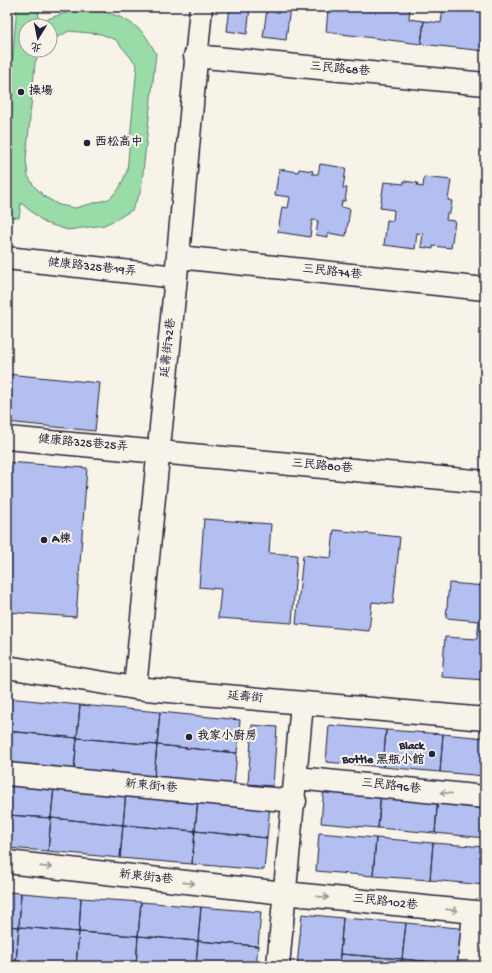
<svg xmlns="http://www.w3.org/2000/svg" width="492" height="973" font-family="'Gochi Hand','LXGW WenKai TC',sans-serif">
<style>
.green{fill:#99dca7;stroke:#5e7f71;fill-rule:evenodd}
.building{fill:#b2bff0;stroke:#22223b}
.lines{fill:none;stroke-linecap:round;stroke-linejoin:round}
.minor-casing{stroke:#22223b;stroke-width:25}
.minor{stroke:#f7f3e8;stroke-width:22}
.oneway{stroke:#97959a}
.poi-dot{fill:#22223b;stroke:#f7f3e8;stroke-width:1.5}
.labels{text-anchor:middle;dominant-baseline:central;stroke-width:4;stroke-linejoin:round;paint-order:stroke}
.street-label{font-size:12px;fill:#22223b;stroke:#f7f3e8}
.poi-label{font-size:12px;font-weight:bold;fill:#22223b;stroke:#f7f3e8;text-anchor:start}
</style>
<rect width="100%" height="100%" fill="#f7f3e8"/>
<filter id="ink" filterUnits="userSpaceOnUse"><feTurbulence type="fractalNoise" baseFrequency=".025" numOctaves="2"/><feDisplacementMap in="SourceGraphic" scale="8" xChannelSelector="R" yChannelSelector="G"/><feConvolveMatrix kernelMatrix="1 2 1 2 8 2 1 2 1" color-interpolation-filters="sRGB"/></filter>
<g filter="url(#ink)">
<!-- green -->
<path class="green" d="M17,7H39L38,24C72,5 115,4 144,34C148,39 152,47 156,53L141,191L132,210L117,219L104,225L68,230L45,223L21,203L19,218L7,216V119ZM26,26H50V41L69,31L101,34L116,40L137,65L127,171L119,189L109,199L75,208L59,205L45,197L34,186L28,176L26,160L35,63L41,50H26Z"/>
<!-- building -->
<path class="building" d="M124,7H161L160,10Z
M230,7H250L247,34L227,31Z
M252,7H290L286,40L263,37L267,9Z
M344,7H410L409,19L424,21L421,44L326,32L328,10L344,12Z
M443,7H485V51L421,44L424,21L441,23Z
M320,164L346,168L343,188H347L345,201H342L341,207L350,209L346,236L328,233V237L316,235L318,221L312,220L310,237L278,232L282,207L288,208L290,197L275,195L279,169L298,172L299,169L313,171L312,174H318Z
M424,177L451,180L448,200L452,201L450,213H447L446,220L455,221L451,248L433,246V249L421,247L423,234L417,233L415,249L384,245L387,220L393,221L394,210L380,208L384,182L404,184V181L418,183L417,186L423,187Z
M7,374L100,383L95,431L7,422Z
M7,462L87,468L76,617L7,612Z
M204,519L271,524L269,553L297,555L292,623L218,618L221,589L199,587Z
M334,530L400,537L393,604L372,602L369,631L296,624L303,555L331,558Z
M449,583L485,586V680L442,677L445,637L477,639L479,621L446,618Z
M7,698L80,705L77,738L7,731Z
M80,705L160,712L157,745L77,738Z
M160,712L240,720L237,753L157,745Z
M252,725L277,727L273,786L248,784Z
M329,725L386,730L383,767L326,762Z
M386,730L443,734L440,772L383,767Z
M7,731L77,738L74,770L7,764Z
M443,734L485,738V776L440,772Z
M77,738L157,745L154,778L74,770Z
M157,745L237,753L234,785L154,778Z
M7,782L54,786L51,818L7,815Z
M54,786L126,792L123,825L51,818Z
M324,786L381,791L378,828L321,823Z
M381,791L438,796L435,833L378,828Z
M126,792L198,798L195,831L123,825Z
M438,796L485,800V838L435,833Z
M198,798L270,805L267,838L195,831Z
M7,815L51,818L48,851L7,848Z
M51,818L123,825L120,858L48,851Z
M123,825L195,831L192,864L120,858Z
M195,831L267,838L264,870L192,864Z
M319,833L376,838L373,876L316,871Z
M376,838L433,843L430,880L373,876Z
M433,843L485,847V885L430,880Z
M7,892L21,893L19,927L7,926Z
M21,893L81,898L79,932L19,927Z
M81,898L141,902L138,936L79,932Z
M141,902L201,907L198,941L138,936Z
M201,907L261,912L258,946L198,941Z
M302,914L343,918L339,966H297Z
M343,918L406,923L402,959L340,954Z
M406,923L468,929L465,965L402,959Z
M7,926L19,927L16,961L7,960Z
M19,927L79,932L76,966L16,961Z
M79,932L138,936L136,966H76Z
M483,932L485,933V966H479Z
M138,936L198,941L196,966H136Z
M198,941L258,946L256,966H196Z
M340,954L402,959V966H339Z
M402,959L465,965V966H402Z"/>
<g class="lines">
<!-- minor casing -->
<g class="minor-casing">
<path id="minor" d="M195,56L485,84
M178,257L485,289
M7,258L176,277
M7,438L485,482
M7,667L135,688L485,719
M135,688L176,277L201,7
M7,774L295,801
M297,778L485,797
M7,862L284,893L485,913
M278,966L302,703
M469,966L474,912"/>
</g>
<!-- minor -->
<use href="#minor" class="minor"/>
</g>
<!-- one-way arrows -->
<defs><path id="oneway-shaft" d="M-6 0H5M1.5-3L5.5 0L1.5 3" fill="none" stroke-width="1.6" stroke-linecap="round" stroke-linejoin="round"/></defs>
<g class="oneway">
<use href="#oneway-shaft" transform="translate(446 793) rotate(-174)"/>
<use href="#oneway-shaft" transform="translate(46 867) rotate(6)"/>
<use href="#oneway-shaft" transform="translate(189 883) rotate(6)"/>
<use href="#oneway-shaft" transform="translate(323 897) rotate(6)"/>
<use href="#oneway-shaft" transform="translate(452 910) rotate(6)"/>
</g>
</g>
<!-- markers -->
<g class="poi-dot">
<circle cx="21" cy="92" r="4"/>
<circle cx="87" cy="143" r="4"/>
<circle cx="44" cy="540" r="4"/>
<circle cx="189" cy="737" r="4"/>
<circle cx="432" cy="754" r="4"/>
</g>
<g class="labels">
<!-- street labels -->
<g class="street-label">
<text transform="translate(340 70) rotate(5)">三民路68巷</text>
<text transform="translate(92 268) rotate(6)">健康路325巷19弄</text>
<text transform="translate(332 273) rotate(6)">三民路74巷</text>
<text transform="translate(169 348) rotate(-84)">延壽街72巷</text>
<text transform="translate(83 444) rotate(5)">健康路325巷25弄</text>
<text transform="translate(322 467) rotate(5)">三民路80巷</text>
<text transform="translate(245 698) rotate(5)">延壽街</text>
<text transform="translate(151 787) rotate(5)">新東街1巷</text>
<text transform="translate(391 787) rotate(6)">三民路96巷</text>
<text transform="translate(146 878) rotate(6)">新東街3巷</text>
<text transform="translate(385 903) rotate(6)">三民路102巷</text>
</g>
<!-- poi labels -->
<g class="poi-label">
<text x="29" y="92">操場</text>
<text x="95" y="143">西松高中</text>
<text x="52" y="540">A棟</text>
<text x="197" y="737">我家小廚房</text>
<text x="424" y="747" text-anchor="end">Black<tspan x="424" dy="14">Bottle 黑瓶小館</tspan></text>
</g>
</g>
<!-- margin -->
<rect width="492" height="973" fill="none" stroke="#f7f3e8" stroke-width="24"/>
<rect x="12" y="12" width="468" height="949" fill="none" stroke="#22223b" stroke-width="1.5" filter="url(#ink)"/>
<!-- north arrow -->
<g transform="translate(38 38) rotate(190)"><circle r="19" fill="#f7f3e8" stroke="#a29fa3"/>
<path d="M0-3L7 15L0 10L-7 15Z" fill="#22223b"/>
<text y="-6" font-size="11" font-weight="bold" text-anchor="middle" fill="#22223b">北</text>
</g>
</svg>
